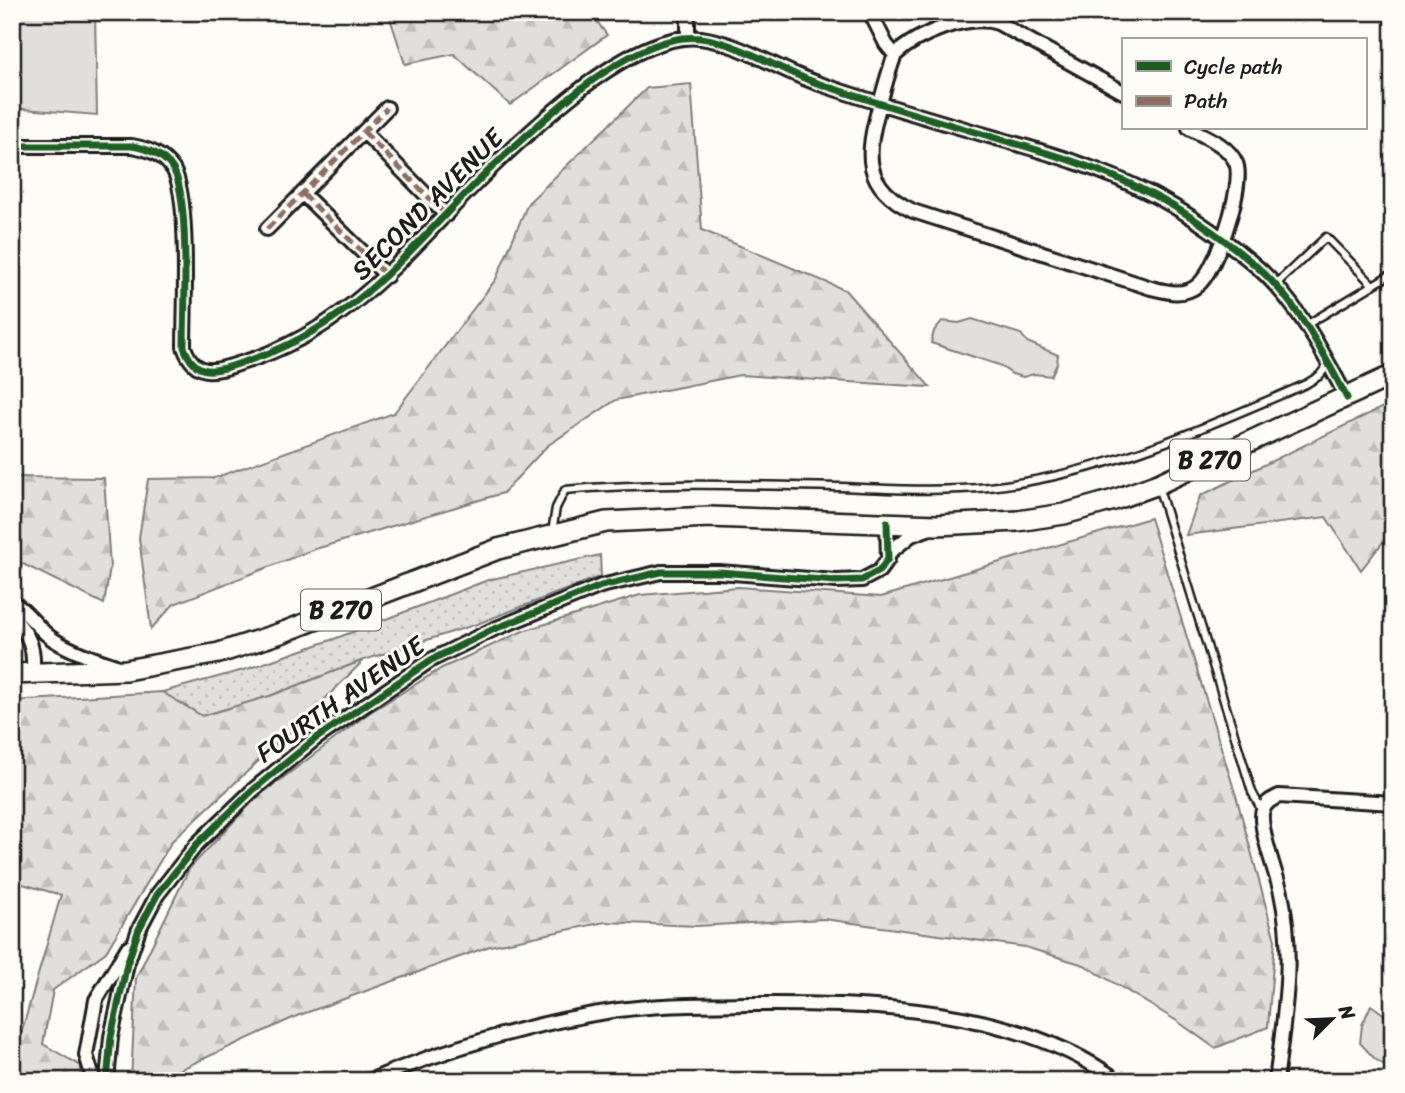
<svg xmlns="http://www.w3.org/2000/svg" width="1405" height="1093" font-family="Sriracha,sans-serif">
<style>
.grass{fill:url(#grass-dots);stroke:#7e7e7c;stroke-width:2}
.forest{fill:url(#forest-firs);stroke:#7e7e7c;stroke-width:2}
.green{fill:#e0dfdb;stroke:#7e7e7c;stroke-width:2}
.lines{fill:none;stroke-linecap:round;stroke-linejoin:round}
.lane-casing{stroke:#1c1c1c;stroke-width:11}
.street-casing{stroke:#1c1c1c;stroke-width:18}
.primary-casing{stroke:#1c1c1c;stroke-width:24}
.lane{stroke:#fdfcf7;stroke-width:6}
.street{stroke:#fdfcf7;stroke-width:12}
.primary{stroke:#fdfcf7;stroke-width:19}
.quiet{stroke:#8d6e63;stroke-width:5;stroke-dasharray:10 5;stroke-linecap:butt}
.cycleway-casing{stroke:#fdfcf7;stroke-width:11}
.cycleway{stroke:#1b5e20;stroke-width:7}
.labels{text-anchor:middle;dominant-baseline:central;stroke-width:6;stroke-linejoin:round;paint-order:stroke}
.shield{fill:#fdfcf7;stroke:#605f5e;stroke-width:2}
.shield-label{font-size:24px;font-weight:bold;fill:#1c1c1c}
.street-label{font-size:26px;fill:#1c1c1c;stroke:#fdfcf7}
</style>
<defs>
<pattern id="grass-dots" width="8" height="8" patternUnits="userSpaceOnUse" patternTransform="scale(1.75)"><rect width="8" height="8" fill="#e0dfdb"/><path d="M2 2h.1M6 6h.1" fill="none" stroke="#c0bfbb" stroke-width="1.8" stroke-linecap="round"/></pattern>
<pattern id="forest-firs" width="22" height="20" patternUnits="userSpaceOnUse" patternTransform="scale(1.75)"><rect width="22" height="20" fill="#e0dfdb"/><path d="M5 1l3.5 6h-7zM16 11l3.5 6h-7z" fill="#c0bfbb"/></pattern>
</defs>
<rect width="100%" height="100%" fill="#fdfcf7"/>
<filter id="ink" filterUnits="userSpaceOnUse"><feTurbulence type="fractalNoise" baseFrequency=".0143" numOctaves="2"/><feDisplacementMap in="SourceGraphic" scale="14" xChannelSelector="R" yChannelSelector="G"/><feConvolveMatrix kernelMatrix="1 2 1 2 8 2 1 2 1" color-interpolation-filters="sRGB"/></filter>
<g filter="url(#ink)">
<!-- grass -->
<path class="grass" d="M600,555L601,576L477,624L364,660L270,696L202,716L162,692L247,669L334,639L488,580Z"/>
<!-- forest -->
<path class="forest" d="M388,12H590L607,35L510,105L454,54L405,64Z
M691,84L702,230L845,290L930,387L740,375L616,400L547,446L503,493L312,550L174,604L151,629L139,538L148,479L214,478L394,413L496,279L528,203L647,88Z
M1393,402V529L1361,570L1326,517L1186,535L1200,496Z
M12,477L104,478L110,567L104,604L21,563L12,564Z
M1150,518L1237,799L1275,940L1268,1027L1215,1048L1177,1021L1084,965L1025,947L824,919L697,926L605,922L490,946L297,1016L155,1081H131L136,978L189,869L255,799L369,713L442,668L523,631L640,595L738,587L881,597Z
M364,660L316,708L172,841L106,952L53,990L43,1044L81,1066L80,1081H17L15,1055L61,895L12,881V701L162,692L202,716L270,696Z"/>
<!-- green -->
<path class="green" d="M12,12H95L97,115L12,108Z
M972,319L1021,334L1027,342L1058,355L1057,364L1051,376L1034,374L1023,377L1012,374L999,365L931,343L934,331L942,321L959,323Z
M1371,1005L1393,1021V1071L1375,1059L1360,1043L1362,1025Z"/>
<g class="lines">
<!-- lane casing -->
<g class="lane-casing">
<path id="lane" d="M1275,285L1326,237L1373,285
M1308,324L1393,273
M1158,486L1252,792L1261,809
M552,532L556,508L565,490C656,482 750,485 841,487C890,489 940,492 989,487C1101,475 1204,428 1306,384L1319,376L1328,365"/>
</g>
<!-- street casing -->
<g class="street-casing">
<path id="street" d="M870,12L886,44L895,55
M688,37V12
M1123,92L998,23C968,13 917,34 895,55C888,72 884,90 879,107C866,155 862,186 913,211L1151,288C1167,292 1184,297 1198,285C1216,271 1245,184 1236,163C1228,145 1206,137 1189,128
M364,132L446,215
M12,146H132C148,149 163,154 173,169C190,196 184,309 184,347C195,378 215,372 241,363C361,327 418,235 505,155C546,117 601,66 653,46C668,40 685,36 701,38C743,44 780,71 820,84C878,104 937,121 996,138C1048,153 1101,168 1149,193C1185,211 1219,235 1249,260C1295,297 1320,347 1347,398
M303,194L387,276
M267,229L387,108
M889,553L911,535L930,528
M12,602C29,612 38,630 54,640C73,652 95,659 116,666
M12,616C29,634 36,649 32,674
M94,1081L86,1055L96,1000L128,947
M107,1081L111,1037L127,964L139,929L157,895L197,844L253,790L315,739L431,660L492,630L601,586L661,572H719L836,581L862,580L879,571L888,559L887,522
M369,1081C444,1049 539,1021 619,1010C661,1004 703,1005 746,1004C867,1003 1016,1006 1118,1081
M1276,1081C1284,1018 1295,956 1281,893C1277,875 1257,824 1263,810C1266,802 1271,800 1279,796L1393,803"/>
</g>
<!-- primary casing -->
<g class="primary-casing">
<path id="primary" d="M12,674L126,670L219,653L281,633L498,549L606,522L710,517L937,525L1018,521L1064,514L1114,500L1158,484L1393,375"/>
</g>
<!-- lane -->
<use href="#lane" class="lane"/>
<!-- street -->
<use href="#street" class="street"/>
<!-- primary -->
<use href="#primary" class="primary"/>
<!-- quiet -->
<path class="quiet" d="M364,132L446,215
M303,194L387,276
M267,229L387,108"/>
<!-- cycleway casing -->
<g class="cycleway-casing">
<path id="cycleway" d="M12,146H132C148,149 163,154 173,169C190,196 184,309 184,347C195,378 215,372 241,363C361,327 418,235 505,155C546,117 601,66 653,46C668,40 685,36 701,38C743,44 780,71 820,84C878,104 937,121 996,138C1048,153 1101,168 1149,193C1185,211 1219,235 1249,260C1295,297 1320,347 1347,398
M107,1081L111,1037L127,964L139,929L157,895L197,844L253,790L315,739L431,660L492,630L601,586L661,572H719L836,581L862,580L879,571L888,559L887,522"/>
</g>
<!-- cycleway -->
<use href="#cycleway" class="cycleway"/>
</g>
</g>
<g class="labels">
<!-- shield labels -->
<g class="shield">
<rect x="1170" y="439.5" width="80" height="41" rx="5"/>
<rect x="301" y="589.5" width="80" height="41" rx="5"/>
</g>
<g class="shield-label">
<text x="1210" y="460">B 270</text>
<text x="341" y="610">B 270</text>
</g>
<!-- street labels -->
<g class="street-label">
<text transform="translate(427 204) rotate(-45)">SECOND AVENUE</text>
<text transform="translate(340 699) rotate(-35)">FOURTH AVENUE</text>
</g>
</g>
<!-- margin -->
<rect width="1405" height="1093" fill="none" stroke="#fdfcf7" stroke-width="42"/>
<rect x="21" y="21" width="1363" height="1051" fill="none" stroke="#1c1c1c" stroke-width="2.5" filter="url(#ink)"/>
<!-- legend -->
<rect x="1122" y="38" width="245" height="91" fill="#fdfcf7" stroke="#a3a29f" stroke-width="2"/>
<rect x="1136" y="61" width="35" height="10" fill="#1b5e20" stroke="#a3a29f" stroke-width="2"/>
<text x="1184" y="74" font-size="21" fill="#1c1c1c">Cycle path</text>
<rect x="1136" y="96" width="35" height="10" fill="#8d6e63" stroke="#a3a29f" stroke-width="2"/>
<text x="1184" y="108" font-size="21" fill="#1c1c1c">Path</text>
<!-- north arrow -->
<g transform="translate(1332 1019) rotate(66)" stroke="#fdfcf7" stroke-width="5" paint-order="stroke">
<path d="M0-5L12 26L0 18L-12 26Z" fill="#1c1c1c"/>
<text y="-10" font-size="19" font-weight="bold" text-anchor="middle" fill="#1c1c1c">N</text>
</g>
</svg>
